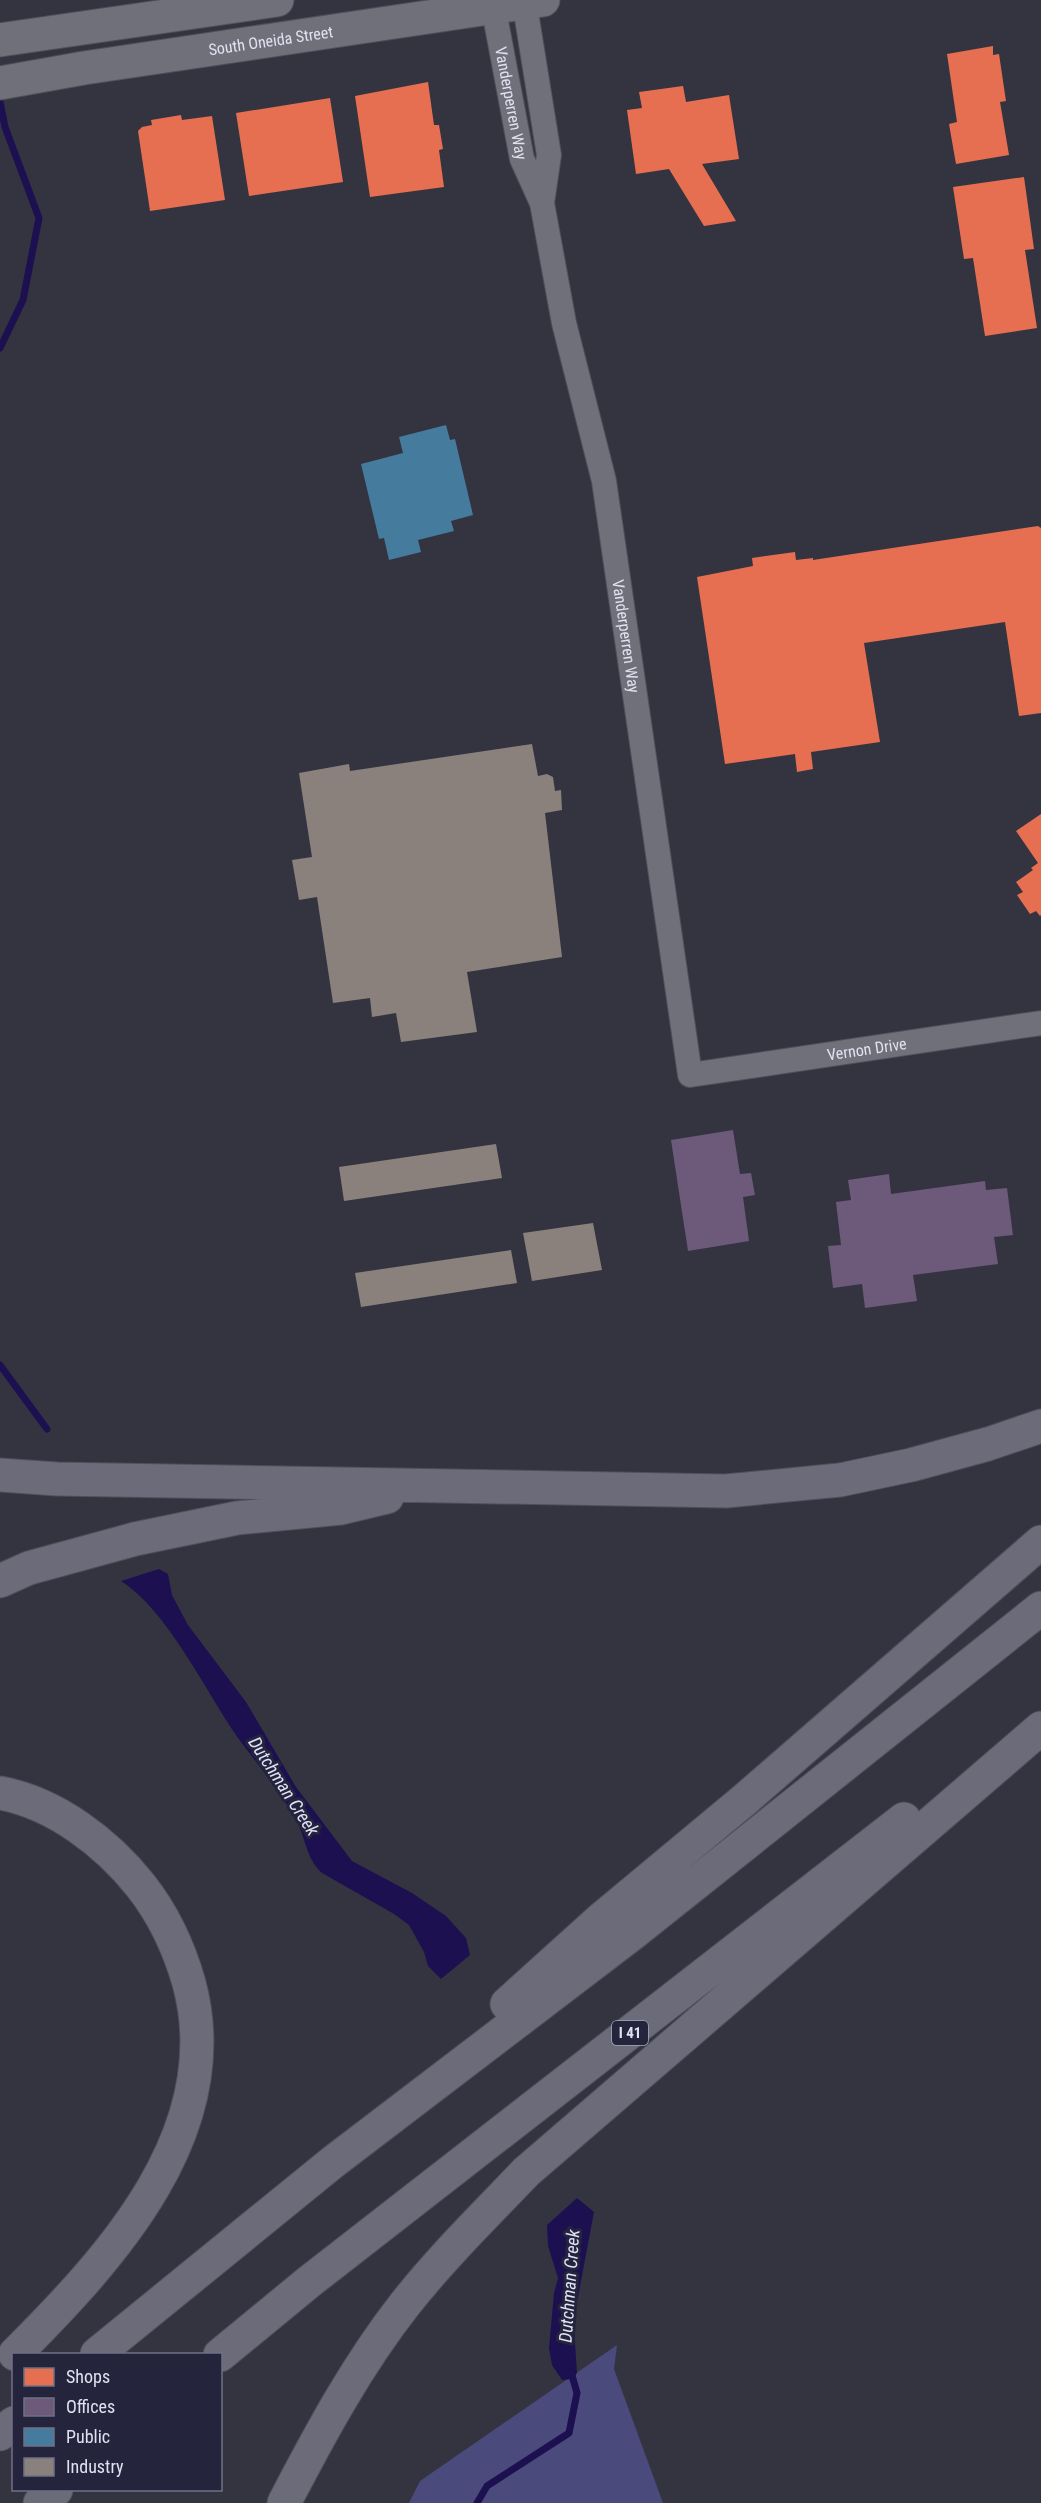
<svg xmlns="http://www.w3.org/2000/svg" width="1041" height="2503" font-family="'Roboto Condensed',sans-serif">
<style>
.green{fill:#4a4a7c}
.water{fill:#1d1051}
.shops{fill:#e76f51}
.offices{fill:#6d597a}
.public{fill:#457b9d}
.industry{fill:#8a817c}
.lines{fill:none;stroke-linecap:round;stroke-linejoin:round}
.stream{stroke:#1d1051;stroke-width:7}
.street-casing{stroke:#50505c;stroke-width:26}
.secondary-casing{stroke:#50505c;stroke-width:35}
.highway-casing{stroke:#50505c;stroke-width:35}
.street{stroke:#70707a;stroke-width:24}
.secondary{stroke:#70707a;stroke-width:33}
.highway{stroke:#6b6b7a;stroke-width:33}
.labels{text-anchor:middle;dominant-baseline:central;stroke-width:6;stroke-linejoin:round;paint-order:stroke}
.shield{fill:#24243c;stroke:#a8a8bb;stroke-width:1.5}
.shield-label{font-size:15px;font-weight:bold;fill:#e0e1f1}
.street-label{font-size:16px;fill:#e0e1f1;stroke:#24243c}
.water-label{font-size:18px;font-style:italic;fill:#e1e2f8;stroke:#24243c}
</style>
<rect width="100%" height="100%" fill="#343441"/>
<!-- green -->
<path class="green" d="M617,2345L614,2369L663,2503H409L420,2481Z"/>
<!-- water -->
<path class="water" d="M159,1569L168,1574L172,1595L188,1625L246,1702L296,1787L352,1861L412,1893L446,1916L466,1938L470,1955L441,1979L428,1966L424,1952L409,1925L394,1914L322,1873C306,1859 306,1838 296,1820C280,1791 258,1765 238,1738C206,1692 167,1610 121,1581Z
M577,2198L594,2212L578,2297L573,2312L577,2373L573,2379L562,2380L552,2365L549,2348L554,2293L558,2278L548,2246L547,2225Z"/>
<!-- shops -->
<path class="shops" d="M993,46V55L999,54L1006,101L1000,102L1009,155L956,164L949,124L957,122L947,54Z
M428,82L434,125H439L443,149L439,150L444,187L370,197L355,96Z
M683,86L686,102L729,95L739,159L702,164L736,221L704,226L669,169L636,174L627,110L642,108L639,92Z
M330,98L343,182L249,196L236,113Z
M181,115L182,120L212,116L225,200L150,211L138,131L142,127L152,125L151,120Z
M1024,177L1034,249L1025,250L1037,328L985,336L973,258L964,259L953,187Z
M1038,526L1041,528V713L1019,716L1005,622L864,643L880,742L811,752L813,769L797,772L795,754L725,764L697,577L753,566L752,558L795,552L796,560L813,558V560Z
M1041,814V915L1040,916L1036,911L1030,914L1017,895L1023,892L1016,882L1033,870L1031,868L1038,863L1016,831Z"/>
<!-- offices -->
<path class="offices" d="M733,1130L740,1174L751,1173L755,1195L743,1197L749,1241L688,1251L671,1140Z
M889,1174L891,1194L985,1181L986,1190L1007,1188L1013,1235L994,1237L998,1264L913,1275L917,1301L865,1308L862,1284L833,1288L828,1246L841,1245L836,1202L851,1200L848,1180Z"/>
<!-- public -->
<path class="public" d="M446,425L450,440L455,439L473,515L451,521L454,531L418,540L421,552L389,560L384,538L379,539L361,464L403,453L399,437Z"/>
<!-- industry -->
<path class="industry" d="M532,744L538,776L547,774L553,777L555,791L561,790L562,810L545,813L562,957L467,972L477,1032L401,1042L396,1013L372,1017L370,998L333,1003L317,897L299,900L292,860L312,857L299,773L349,764L350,771Z
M496,1144L502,1178L344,1201L339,1167Z
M593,1223L602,1270L532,1281L523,1233Z
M511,1250L517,1283L361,1307L355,1273Z"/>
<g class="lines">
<!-- stream -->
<path class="stream" d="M0,102L5,127L39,218L23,300L0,348
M0,1365L47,1429
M477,2503L487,2486L569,2433L577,2393L571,2372"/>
<!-- street casing -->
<g class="street-casing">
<g id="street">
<path id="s1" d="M492,0L522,159L542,203L564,323L604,481L690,1075L1041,1023"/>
<path d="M524,0L549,155L542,203"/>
</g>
</g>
<!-- secondary casing -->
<g class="secondary-casing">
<g id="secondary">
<path d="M0,40L277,0"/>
<path id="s2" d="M0,83L84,68L543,0"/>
</g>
</g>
<!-- highway casing -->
<g class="highway-casing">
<path id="highway" d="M0,1475L57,1479L726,1491L840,1480L911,1465L988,1444L1041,1426
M0,1581L29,1568L135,1539L237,1518L341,1508L387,1497
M0,1793C55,1803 107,1843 141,1886C163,1914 179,1948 189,1983C229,2131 111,2258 15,2354
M507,2004L600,1920L743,1801L1041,1542
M97,2354L333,2162L632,1934L1041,1608
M220,2355L310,2281L904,1819
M0,2434L14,2423
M40,2503L56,2490
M284,2503C320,2434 357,2365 405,2304C442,2257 485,2215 526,2172L1041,1728"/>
</g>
<!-- street -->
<use href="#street" class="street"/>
<!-- secondary -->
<use href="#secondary" class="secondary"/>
<!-- highway -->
<use href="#highway" class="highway"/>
</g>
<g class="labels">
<!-- shield labels -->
<rect class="shield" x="612" y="2021" width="36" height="24" rx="4.5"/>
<g class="shield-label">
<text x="630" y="2033">I 41</text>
</g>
<!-- street labels -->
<g class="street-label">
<text stroke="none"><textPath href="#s2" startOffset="274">South Oneida Street</textPath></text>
<text stroke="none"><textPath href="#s1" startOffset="105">Vanderperren Way</textPath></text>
<text stroke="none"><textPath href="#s1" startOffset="652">Vanderperren Way</textPath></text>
<text stroke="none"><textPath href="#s1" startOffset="1274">Vernon Drive</textPath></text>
</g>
<!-- water labels -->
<g class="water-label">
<text transform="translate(284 1786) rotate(57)">Dutchman Creek</text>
<text transform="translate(569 2286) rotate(-86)">Dutchman Creek</text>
</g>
</g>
<!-- legend -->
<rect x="12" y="2353" width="210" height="138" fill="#24243c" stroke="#6f7084" stroke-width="1.5"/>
<rect x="24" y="2368" width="30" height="18" fill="#e76f51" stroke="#6f7084" stroke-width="1.5"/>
<text x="66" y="2383" font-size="18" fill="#e0e1f1">Shops</text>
<rect x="24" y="2398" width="30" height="18" fill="#6d597a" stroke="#6f7084" stroke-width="1.5"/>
<text x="66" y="2413" font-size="18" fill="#e0e1f1">Offices</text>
<rect x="24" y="2428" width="30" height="18" fill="#457b9d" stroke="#6f7084" stroke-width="1.5"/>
<text x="66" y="2443" font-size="18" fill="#e0e1f1">Public</text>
<rect x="24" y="2458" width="30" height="18" fill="#8a817c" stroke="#6f7084" stroke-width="1.5"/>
<text x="66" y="2473" font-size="18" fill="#e0e1f1">Industry</text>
</svg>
